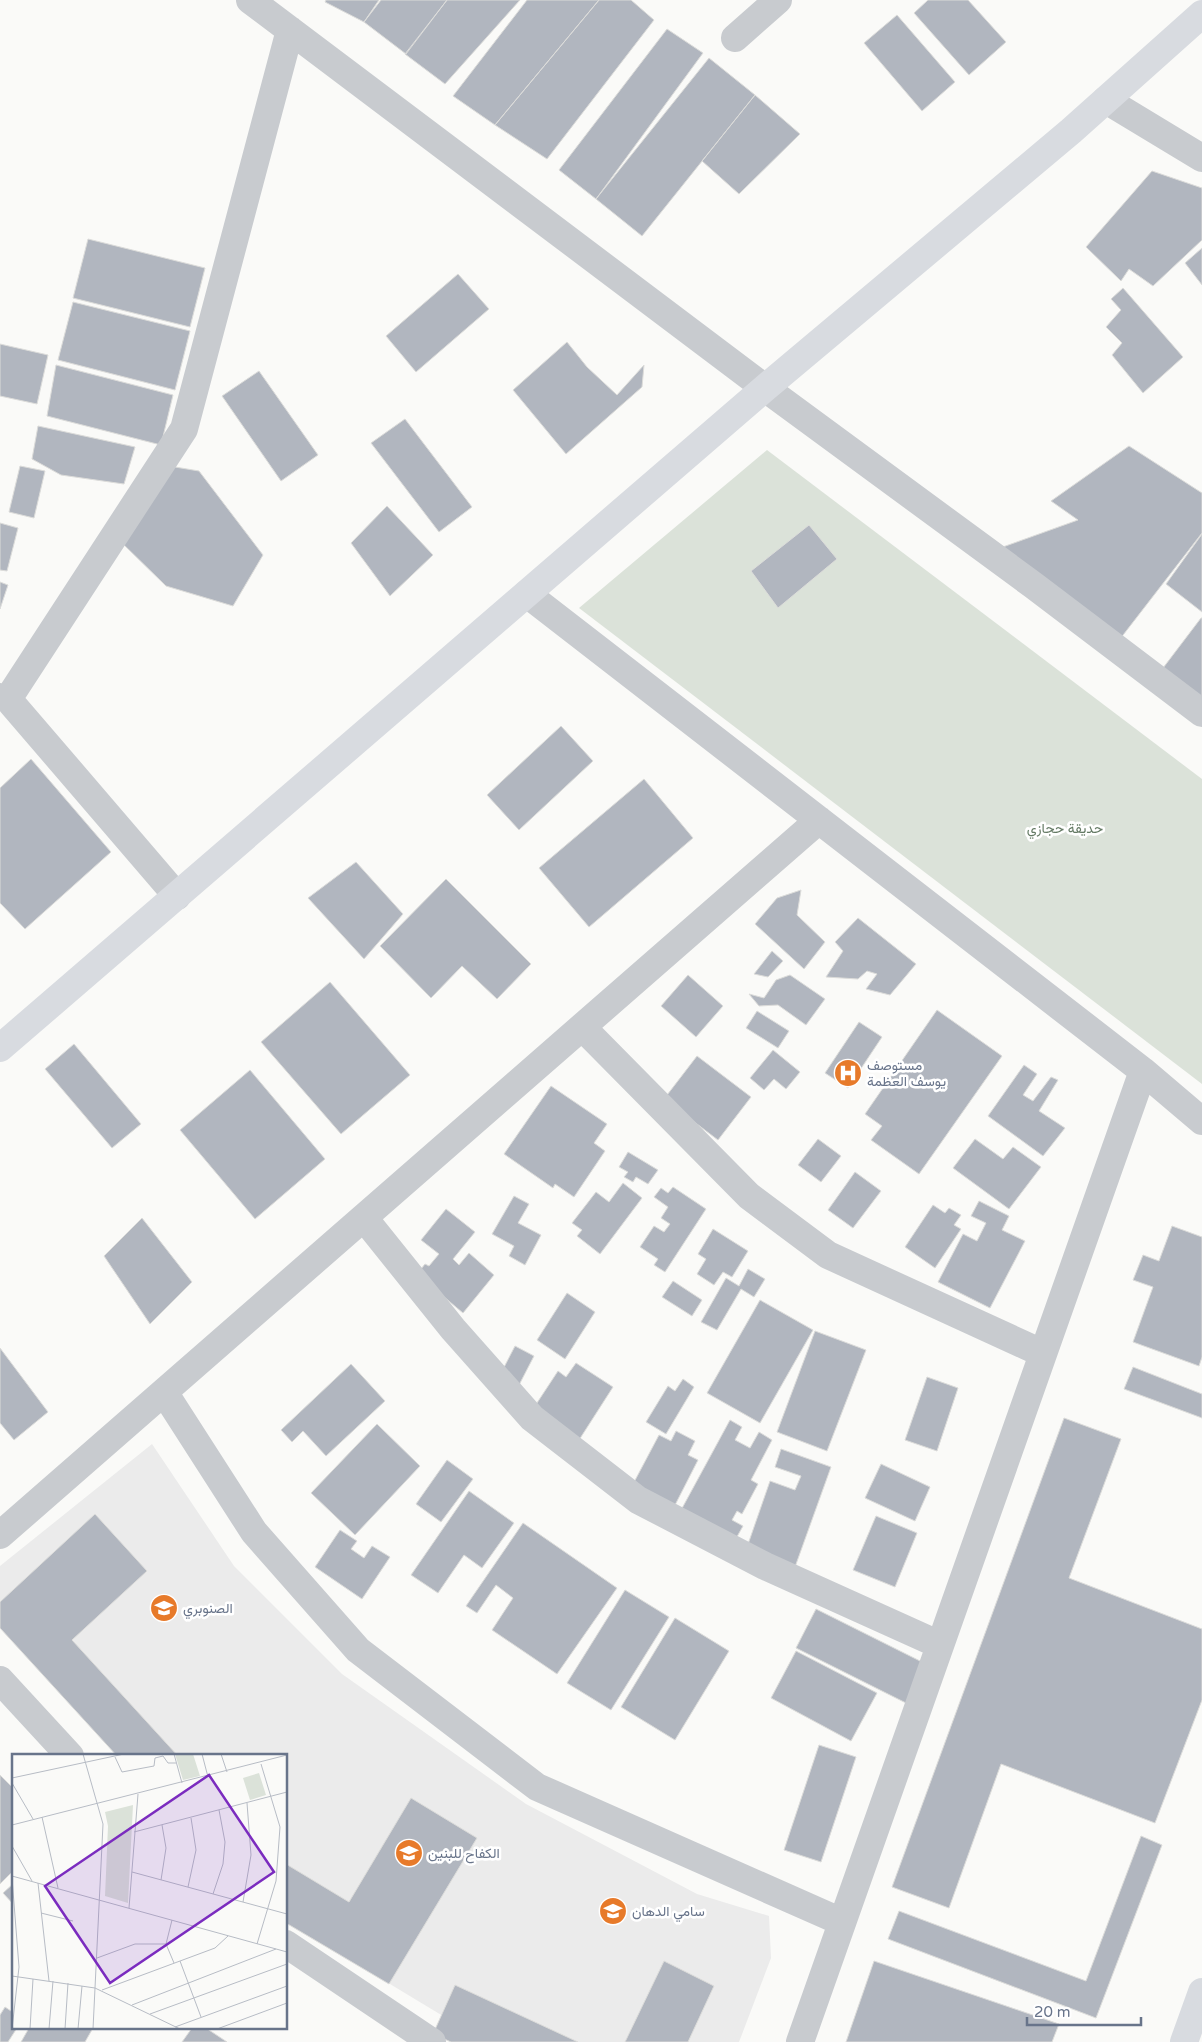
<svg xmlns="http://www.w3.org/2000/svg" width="1202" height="2042" font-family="'Varela Round',Vazirmatn,sans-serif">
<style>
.built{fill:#ebebeb}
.green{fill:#dbe2d9}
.building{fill:#b1b6bf;stroke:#dcdcda}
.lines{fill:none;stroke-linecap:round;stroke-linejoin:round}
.minor{stroke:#c8cbcf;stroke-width:28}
.major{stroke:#d8dbe0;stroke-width:28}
.labels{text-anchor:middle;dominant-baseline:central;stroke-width:5;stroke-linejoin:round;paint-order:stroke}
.park-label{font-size:14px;fill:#647a64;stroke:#fff}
.poi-label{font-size:14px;fill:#68748a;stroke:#fff;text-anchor:start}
.inset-road{fill:none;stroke:#b7bcc5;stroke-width:1}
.view{fill:#7b2cbf;fill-opacity:0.15;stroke:#7b2cbf;stroke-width:2.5}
.inset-edge{fill:none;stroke:#68748a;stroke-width:2.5}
</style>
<rect width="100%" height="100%" fill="#fafaf8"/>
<!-- built -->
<path class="built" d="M152,1444L234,1566L342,1674L526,1804L697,1894L769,1916L771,1958L739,2042H486L327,1946L286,1911V1756H123L0,1606V1566Z"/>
<!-- green -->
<path class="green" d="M767,450L1202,779V1084L579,608Z"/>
<!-- building -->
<path class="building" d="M326,0H379L364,22L325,2Z
M381,0H447L406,54L364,22Z
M447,0H520L445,84L405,54Z
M527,0H599L495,125L453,96Z
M599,0H631L654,20L547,159L495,125Z
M928,0H968L1006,42L969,75L914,13Z
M897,15L955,82L922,111L864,43Z
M667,29L703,53L596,199L559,170Z
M709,58L755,95L642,236L596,199Z
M755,95L800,134L739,194L702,161Z
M1152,171L1202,188V240L1153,286L1129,269L1121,281L1086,247Z
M88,239L205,268L190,327L73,298Z
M1202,248V285L1185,263Z
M458,274L489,309L416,372L386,336Z
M1123,288L1183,357L1143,393L1112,355L1122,343L1106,327L1121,310L1111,299Z
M73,302L190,331L175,390L58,360Z
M567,342L587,367L617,395L644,365L642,387L566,454L513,390Z
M0,344L48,355L37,404L0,396Z
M56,365L173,395L161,445L47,416Z
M259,371L318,455L281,481L222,396Z
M405,419L472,507L439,532L371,443Z
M38,426L135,447L124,484L61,475L32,459Z
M1129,446L1202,493V533L1120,639L1000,548L1078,520L1051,501Z
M20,466L45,471L34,518L9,512Z
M169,466L199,471L263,555L233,606L166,586L120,541Z
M387,506L433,555L390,596L351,543Z
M0,523L18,528L7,571L0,570Z
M809,525L837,559L778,608L751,571Z
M1202,534V612L1166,584Z
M0,582L8,585L0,609Z
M1201,618H1202V704L1160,672Z
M561,726L593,761L519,830L487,795Z
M31,759L111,852L25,929L0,903V788Z
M644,779L693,838L589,927L539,868Z
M356,862L403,914L364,959L308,898Z
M446,879L531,964L497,999L462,966L431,998L380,946Z
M801,890L797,915L825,942L804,969L755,924L777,898Z
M858,918L916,964L890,995L866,989L877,974L867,971L858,979L826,977L843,951L835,942Z
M772,951L783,961L768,977L754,974Z
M688,975L723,1006L696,1037L661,1006Z
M790,975L825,999L806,1025L778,1005L759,1006L749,994L764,998L776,980Z
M330,982L410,1075L341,1134L261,1042Z
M937,1010L1002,1056L919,1174L871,1140L882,1126L865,1114Z
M757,1011L789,1031L778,1048L746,1028Z
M859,1022L882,1037L848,1088L825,1073Z
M74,1044L141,1124L112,1148L45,1069Z
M773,1050L800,1072L786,1089L774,1079L764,1090L750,1078Z
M697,1056L751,1097L718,1140L664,1099Z
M1024,1065L1037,1074L1023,1095L1033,1101L1051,1077L1058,1080L1039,1111L1065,1128L1043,1156L988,1116Z
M250,1070L325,1159L255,1219L180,1130Z
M551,1086L607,1124L594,1143L605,1151L574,1197L555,1184L553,1188L504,1154Z
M818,1139L841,1156L821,1182L798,1165Z
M975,1139L1003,1159L1013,1147L1041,1167L1009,1209L953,1168Z
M628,1152L658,1170L648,1184L636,1177L633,1182L624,1177L628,1172L619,1167Z
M855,1172L881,1191L853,1228L828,1210Z
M623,1183L642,1198L600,1254L577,1236L582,1230L572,1223L596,1192L609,1202Z
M673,1187L706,1209L665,1272L654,1265L658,1259L640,1247L654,1226L664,1232L670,1224L661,1218L668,1207L654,1197L661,1188L668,1193Z
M514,1196L529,1204L518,1223L541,1235L525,1265L509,1256L514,1246L492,1234Z
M979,1201L1009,1216L1002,1230L1025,1241L990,1308L938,1282L963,1234L977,1241L986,1223L971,1216Z
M933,1205L945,1213L949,1208L961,1215L954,1225L961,1229L935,1268L905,1247Z
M446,1209L475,1232L453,1259L459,1265L469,1253L494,1275L463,1313L417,1274L425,1264L429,1266L439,1254L421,1240Z
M142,1218L192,1282L150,1324L104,1256Z
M1172,1226L1202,1237V1357L1199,1366L1133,1342L1153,1287L1133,1280L1143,1255L1159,1261Z
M713,1229L748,1251L732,1277L723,1272L714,1285L697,1274L706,1259L698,1254Z
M748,1269L765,1279L754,1297L741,1289L717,1330L701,1322L726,1278L739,1286Z
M673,1281L702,1300L692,1316L662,1297Z
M567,1293L595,1312L565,1359L537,1340Z
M760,1300L813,1330L760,1423L707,1393Z
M815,1331L866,1350L827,1451L777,1432Z
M515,1346L534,1356L519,1385L500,1375Z
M0,1348L48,1412L14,1440L0,1423Z
M576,1363L613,1387L579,1440L533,1409L558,1371L566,1377Z
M351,1364L385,1401L326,1456L303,1431L292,1442L281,1430Z
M1133,1367L1202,1394V1418L1124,1389Z
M927,1377L958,1388L937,1451L905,1440Z
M683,1379L694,1387L666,1434L646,1422L668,1386L675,1391Z
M1064,1418L1121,1439L1069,1578L1202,1629V1700L1155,1823L1001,1764L949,1908L892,1887Z
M730,1420L742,1427L735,1440L750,1448L759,1432L772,1440L751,1480L758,1484L742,1514L737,1511L732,1520L743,1526L734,1542L680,1512Z
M377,1424L420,1466L355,1535L311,1493Z
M676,1431L695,1441L688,1455L698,1460L674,1507L632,1486L659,1435L671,1441Z
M781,1449L831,1467L795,1567L746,1550L770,1481L795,1490L801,1476L775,1467Z
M447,1460L473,1479L441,1522L416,1504Z
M881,1464L930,1487L915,1521L865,1498Z
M469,1491L514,1523L482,1568L464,1555L438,1593L411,1575Z
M95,1514L147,1571L72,1640L178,1756H117L0,1628V1602Z
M876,1516L917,1533L895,1587L853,1570Z
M523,1523L617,1588L557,1674L492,1630L513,1598L496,1585L477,1613L466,1606Z
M340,1530L357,1541L351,1549L364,1558L372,1546L390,1557L362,1599L315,1567Z
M625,1590L669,1617L611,1710L567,1683Z
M816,1609L926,1664L906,1703L796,1648Z
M675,1618L729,1651L675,1740L621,1707Z
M796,1651L877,1693L851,1741L771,1698Z
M819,1745L856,1757L821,1862L784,1850Z
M0,1775L14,1789V1870L0,1884Z
M411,1798L477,1838L389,1984L286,1923V1864L349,1902Z
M1141,1836L1162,1845L1096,2018L888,1939L899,1911L1086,1981Z
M14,1883V1905L3,1893Z
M664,1961L714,1986L688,2042H625Z
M874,1961L1059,2024L1052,2042H846Z
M455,1985L578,2042H451L433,2034Z
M5,2007L14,2013V2028H17L8,2042H0V2015Z
M29,2028H93L85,2042H21Z
M192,2028H206L227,2042H182Z"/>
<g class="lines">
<!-- minor -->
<path class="minor" d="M250,0L765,388L1033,585L1202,713
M735,38L778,0
M1106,100L1202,158
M527,594L1143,1071L1202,1121
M0,697L8,699L177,896
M8,699L184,429L290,30
M582,1027L749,1196L828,1255L1042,1353
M364,1218L453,1329L532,1418L638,1500L765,1566L940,1645
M164,1392L254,1532L358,1650L537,1787L842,1922
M0,1535L819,820
M0,1680L70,1756
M286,1944L432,2042
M800,2042L1143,1071"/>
<!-- major -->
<path class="major" d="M0,1048L765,388L1071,131L1202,14
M1184,2042L1202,1992"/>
</g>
<!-- icons -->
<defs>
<g id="hospital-disc" transform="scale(1.4375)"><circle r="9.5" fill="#e77a2a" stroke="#fff"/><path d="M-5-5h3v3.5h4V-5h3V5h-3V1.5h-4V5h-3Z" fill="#fff"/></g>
<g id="school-disc" transform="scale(1.4375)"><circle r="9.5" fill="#e77a2a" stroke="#fff"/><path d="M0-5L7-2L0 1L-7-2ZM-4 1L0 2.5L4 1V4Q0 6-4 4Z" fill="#fff"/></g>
</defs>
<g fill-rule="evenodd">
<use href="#hospital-disc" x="848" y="1073"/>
<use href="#school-disc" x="164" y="1608"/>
<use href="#school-disc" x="409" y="1853"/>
<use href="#school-disc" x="613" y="1911"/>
</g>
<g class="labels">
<!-- park labels -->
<g class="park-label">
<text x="1065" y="828">حديقة حجازي</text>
</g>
<!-- poi labels -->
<g class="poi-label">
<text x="867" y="1065">مستوصف<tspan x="867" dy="16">يوسف العظمة</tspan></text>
<text x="183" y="1608">الصنوبري</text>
<text x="428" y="1853">الكفاح للبنين</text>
<text x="632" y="1911">سامي الدهان</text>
</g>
</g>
<!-- overview -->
<g transform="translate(12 1754)">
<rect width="275" height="275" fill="#fafaf8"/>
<path d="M163,0H181L188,22L171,26ZM247,19L254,41L238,46L231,24ZM121,51L116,149L93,142L96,72L93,58Z" fill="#dbe2d9"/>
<path class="inset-road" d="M71,0L91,70L81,275M162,0L170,29M190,0L196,23M209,0L215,18M103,3L110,18L142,12L143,4L151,2L156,9H164M0,24L112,0M0,29L21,65M30,63L46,134M0,71L275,1M122,78L275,38M0,92L20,127M120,118L275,160M0,122L275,198M0,124L7,213L0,275M149,126L154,94L150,71M26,129L37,227M176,133L184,96L179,64M201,140L211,110L213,88L207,56M231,148L239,101L235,49M117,154L126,40M29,159L61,167M160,166L154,190L162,209M245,190L264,127L268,73L249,10M85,204L123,190H154M168,207L189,263M0,222L83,234L168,275M90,236L203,194L216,182M120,251L264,195M138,260L275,210M163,273L275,232M18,275L21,225M37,275L41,227M53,275L56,229M66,275L70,232M205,275L275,249"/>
<path class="view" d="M197,21L262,118L98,229L33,132Z"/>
<rect width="275" height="275" class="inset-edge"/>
</g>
<!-- scale -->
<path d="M1027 2017v8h114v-8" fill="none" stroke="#68748a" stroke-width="2.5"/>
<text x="1034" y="2017" font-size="15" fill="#68748a" stroke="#ffffff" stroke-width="4" paint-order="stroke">20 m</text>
</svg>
